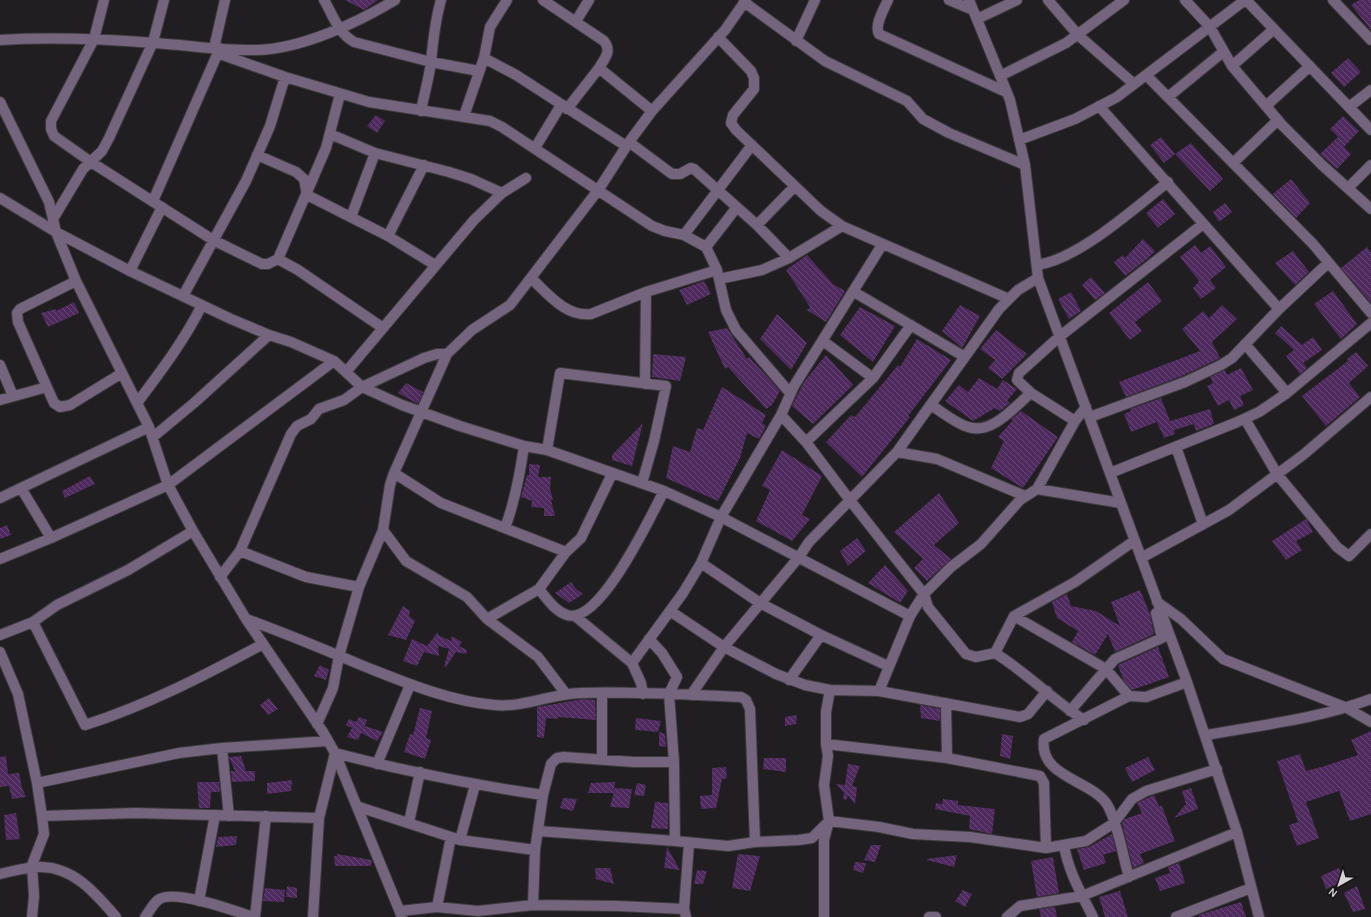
<svg xmlns="http://www.w3.org/2000/svg" width="1371" height="917" font-family="Karla,sans-serif">
<style>
.building{fill:url(#building-back-hatch)}
.lines{fill:none;stroke-linecap:round;stroke-linejoin:round}
.minor-casing{stroke:#3d3b3e;stroke-width:12}
.minor{stroke:#75647d;stroke-width:10}
</style>
<defs>
<pattern id="building-back-hatch" width="6" height="6" patternUnits="userSpaceOnUse"><rect width="6" height="6" fill="#4f2a5e"/><path d="M-1 5l2 2M0 0l6 6M5-1l2 2" fill="none" stroke="#684874"/></pattern>
</defs>
<rect width="100%" height="100%" fill="#201e21"/>
<!-- building -->
<path class="building" d="M345,0H378L364,10Z
M1359,0H1371V30L1351,5Z
M1348,58L1361,72L1344,87L1331,73Z
M376,115L385,121L377,133L367,126Z
M1343,116L1359,131L1344,147L1351,154L1337,169L1320,154L1338,137L1330,129Z
M1161,137L1175,154L1164,163L1150,145Z
M1191,143L1223,179L1210,191L1175,154Z
M1291,179L1310,203L1296,218L1273,194Z
M1163,199L1175,214L1158,228L1146,213Z
M1225,203L1232,212L1219,222L1213,212Z
M1143,239L1155,251L1147,259L1125,276L1114,262L1123,255L1125,258Z
M1195,245L1201,253L1210,246L1226,267L1210,280L1216,288L1201,299L1193,288L1199,281L1180,257Z
M1367,247L1371,253V303L1341,268Z
M1293,251L1309,272L1295,285L1275,263Z
M807,255L833,284L845,291L826,322L807,310L810,307L786,270Z
M1091,277L1105,293L1095,300L1082,285Z
M704,281L711,294L687,305L679,290Z
M1148,282L1162,301L1135,322L1142,331L1130,340L1109,313Z
M1333,291L1357,324L1341,339L1314,304Z
M1071,292L1081,311L1069,319L1058,299Z
M74,302L79,313L48,327L41,313L56,309V311Z
M960,305L980,316L962,348L942,331Z
M1222,305L1237,319L1212,342L1220,358L1182,376L1126,397L1119,382L1200,351L1182,329L1203,311L1209,318Z
M860,307L895,326L873,362L840,335Z
M777,314L807,343L791,370L760,339Z
M1281,326L1302,345L1313,337L1322,350L1303,363L1307,368L1300,374L1286,356L1294,350L1275,333Z
M727,328L747,359L749,357L780,391L772,405L766,409L728,367L725,369L708,332Z
M996,330L1027,354L1002,379L988,368L995,360L980,349Z
M917,339L951,360L908,416L910,417L862,477L826,442L851,415L855,417L898,365L900,367Z
M1356,352L1368,366L1349,383L1360,397L1326,426L1302,396L1348,361L1347,359Z
M653,354L686,357L680,381L652,377Z
M826,355L853,385L813,424L792,406L804,382Z
M1241,368L1253,390L1240,396L1244,405L1234,410L1229,400L1218,406L1207,386L1213,383L1210,377L1225,370L1227,375Z
M979,378L997,389L1003,380L1017,389L1007,401L1010,403L1000,411L995,408L973,421L945,401L959,385L968,392Z
M406,383L423,392L418,404L398,393Z
M722,387L766,415L762,423L766,426L759,439L747,433L740,458L718,501L666,478L673,446L690,452L697,428L703,430Z
M1161,398L1170,421L1210,409L1214,424L1196,431L1194,424L1174,430L1175,434L1164,438L1157,422L1131,432L1124,414L1131,411L1130,409Z
M1021,411L1058,437L1023,488L991,468L1004,441L998,437L1013,420L1011,419Z
M643,423L632,466L612,460V455Z
M782,450L822,476L802,515L810,519L792,541L756,521L770,490L762,486Z
M529,464L540,465L538,477H551L550,489L553,500H551L555,516H544V508L531,507L532,501L521,497L527,475H529Z
M90,476L95,484L65,498L62,491Z
M939,493L959,523L934,545L951,559L927,581L914,568L923,559L894,532Z
M1306,519L1313,532L1296,541L1302,550L1286,560L1272,541Z
M7,525L11,535L0,539V528Z
M857,538L866,551L848,566L840,551Z
M885,565L908,591L900,603L868,583Z
M571,582L576,589L583,594L569,603L555,593Z
M1140,590L1150,614L1154,634L1115,652L1108,634L1095,655L1072,642L1078,631L1057,618L1052,602L1067,594L1071,606L1096,611L1120,626L1111,602Z
M403,606L410,611L409,616L415,621L406,640L388,635Z
M438,632V635L451,641L452,636L462,642L459,646L467,650L466,654L456,652L446,667L444,666L449,649L438,646L439,656L424,652L417,666L403,661L412,639L427,646Z
M1158,647L1169,677L1132,690L1123,679L1118,665Z
M320,665L329,670L326,680L314,676Z
M269,698L278,709L268,715L260,705Z
M583,699L595,700L596,720L558,717V719L546,718L544,738L537,737V707Z
M920,705L940,709V721L921,718Z
M420,708L432,711L426,738L431,740L425,759L404,752L410,734L413,735Z
M797,715L796,724L785,726V717Z
M359,717L367,720L365,726L383,732L377,741L361,733L358,740L347,737L352,728L346,725L349,719L356,722Z
M636,718L661,721L658,732L635,730Z
M1371,731V814L1350,821L1339,791L1306,802L1319,838L1297,846L1289,825L1298,822L1277,761L1300,754L1306,771L1325,766L1358,755L1351,740Z
M659,732L665,734L666,747L659,746Z
M1002,734L1013,736L1010,759L1000,756Z
M6,756L8,774L19,773L22,788L26,797L12,799L9,786L0,787V757Z
M241,756L246,771H255V781L232,782L231,771H235L229,757Z
M1148,757L1155,770L1132,782L1125,768Z
M764,758H786V772L763,769Z
M848,764L860,766L852,786L857,787L855,804L848,796L846,800L843,799L844,793L836,784L845,785Z
M726,767L727,778L722,779L716,808L701,809L700,796L712,795V768Z
M292,780L291,791L267,794V783Z
M197,782H219L220,792H211L210,808H199Z
M615,782L614,793H588L591,783Z
M637,783L646,785L644,796L634,795Z
M615,788L632,789L629,808L610,807Z
M1191,788L1198,809L1174,818L1186,804L1182,791Z
M1154,795L1159,806H1162L1175,841L1140,854L1144,863L1133,868L1122,823L1125,819L1142,813L1137,803Z
M563,798L577,799L573,811L560,808Z
M943,799L958,801V805L995,809L992,834L969,829L970,816L935,809L936,803L942,804Z
M655,802L668,803V829L651,828Z
M16,813L20,839L6,840L4,815Z
M1112,834L1116,851L1103,855L1106,863L1084,870L1077,849L1089,847Z
M237,836L236,845L216,847L218,837Z
M871,845H881L875,862L864,860Z
M667,847L680,870L664,868Z
M337,854L372,860L371,866H335L334,856H337Z
M738,854L760,856L750,891L732,888Z
M957,855L954,867L927,860V859Z
M1053,857L1059,893L1037,897L1031,861Z
M855,862L866,863L863,873L853,870Z
M1179,863L1185,883L1160,891L1155,878L1170,873L1168,867Z
M595,868H610L614,884L596,879Z
M1339,868L1345,881L1326,889L1321,876Z
M697,870L707,871L703,884H694Z
M287,886L297,888V898L286,897Z
M1357,886L1365,909L1353,912L1344,893Z
M265,888L285,890L284,902L263,901Z
M963,890L972,894L965,907L955,901Z
M1120,891L1128,917H1105L1099,897Z
M1241,902L1246,917H1199V915L1205,913Z
M1055,907L1057,917H1041L1039,909Z"/>
<g class="lines">
<!-- minor casing -->
<g class="minor-casing">
<path id="minor" d="M104,0L94,39L51,121V129L54,136L91,162L213,240L262,264H268L278,259L298,270L383,328
M324,0C333,15 338,33 354,42L431,62L479,71
M543,0L604,41C612,51 605,58 599,68L652,111
M888,0C884,9 874,25 879,34L1006,92
M949,0L973,10
M969,0L1010,100L1025,165L1038,278L1187,682L1237,832L1259,917
M1048,0L1078,35L1134,84
M1185,0L1210,27L1232,66L1282,125L1322,165L1371,209
M1246,0L1371,130
M1333,0L1371,40
M744,2L825,61L907,101L923,119L949,133L1025,165
M977,19L1017,0
M576,21L589,0
M718,37L751,71L754,78V89L733,115L731,123L736,130L821,211L842,226L1009,299
M0,40C51,37 103,39 154,43C188,45 223,51 257,50C301,49 357,23 395,0
M796,41L815,0
M214,48L225,0
M217,53L285,77L369,102L490,121L502,127L652,226L665,231L684,235L706,247L717,270L726,310L736,330L790,393
M484,58L516,75L626,146
M1232,66L1274,29
M1146,75L1313,244L1371,313
M1000,76L1066,43L1124,0
M1168,97L1223,52
M0,102L49,202L56,232L76,281L149,427L168,485L193,531L246,619L323,732L335,753L402,917
M1099,106L1279,309
M1266,106L1310,66
M1349,107L1371,90
M567,109L599,68
M421,111C424,95 429,78 431,62C433,40 435,21 441,0
M464,116L484,58L490,27L507,0
M330,134L375,153L449,172L471,179L502,193
M1019,140L1075,119L1117,97L1245,0
M629,142L672,174H680L691,168L694,169L757,225L789,258
M535,148L561,105
M257,155L296,172L304,179L307,195L388,236L435,265
M1233,163L1278,120
M1348,188L1371,165
M0,198L56,232L130,271L231,319L269,335L291,342L334,361L362,387L402,405L460,426L524,446L547,450L664,491L721,517L910,616
M153,201L220,48
M351,217L375,153
M53,219L83,169L102,151L109,138L153,42L164,0
M757,225L795,186
M684,235L752,145
M388,236L424,165
M706,247L737,207
M278,259L326,148L340,94
M1037,265C1079,259 1133,209 1168,182
M130,271L162,207
M532,279C548,294 566,317 591,314L646,292L645,384
M719,279L762,270L789,258L842,226
M76,281L20,309L17,313L18,322L54,403L60,407L70,405L122,373
M646,292L717,270
M854,292L965,357
M183,296L246,181L270,126L285,77
M823,341L873,378
M1245,344L1287,393
M0,365L13,396
M346,372L474,220L502,193L526,178
M0,400L47,387
M137,403C161,371 184,341 202,305
M931,405C942,412 955,423 968,427C992,435 1014,407 1031,393
M781,415L806,442L849,499L893,555L924,594L928,607L966,654L976,657L995,653C1027,673 1053,700 1084,720
M1090,417L1185,382L1221,365L1232,358L1279,309L1328,263
M1245,419L1277,474L1337,547L1349,556L1371,534
M1075,421L1031,393L1017,380L1019,373L1059,337L1203,224
M153,437L194,403L269,335
M806,442L873,378L911,325
M1176,447L1203,524
M547,450L560,373L666,386L654,441L642,483
M897,452L937,459L1025,496
M394,473L441,503L566,552
M1110,473L1235,423L1259,412L1287,393L1371,323
M21,488L51,538
M1037,489L1121,503
M0,498L149,427
M505,528C515,501 520,474 524,446
M383,530L406,561L467,597L487,619L538,657L566,694
M240,551L306,577L359,587
M1141,558L1229,510L1303,455L1371,397
M0,559L51,538L168,485L334,361
M701,563L760,603L821,635L888,666
M220,577L240,551L291,434L297,426L311,419L319,409L344,400L362,387L424,358L437,354H447
M539,589C547,599 555,611 567,615C600,626 651,515 664,491
M1157,602L1181,619L1223,659L1347,708L1371,722
M670,611L724,647L776,674L805,685L830,690L879,691L1020,717L1028,714L1047,691
M575,616L632,663L641,683L643,694
M1014,616L1106,669L1129,696
M246,619C285,633 323,649 361,665C404,682 448,701 494,705C523,708 551,694 580,693C634,691 688,695 741,697L746,700L750,709L755,842
M487,619L539,589L566,552L581,538L612,474
M33,622L85,725C148,705 205,675 263,644
M0,635L33,622L57,605L128,570L193,531
M649,639L662,653L677,677L669,694L674,762L675,841L728,846L755,842L799,840L812,838L829,821L879,827L913,834L970,837L1046,848L1086,841L1114,823L1132,799L1146,791L1217,769
M0,652L18,694L37,783L42,816L44,834L32,865L34,896L32,917
M995,653L1014,616L1075,582L1134,541
M632,663L683,593L701,563L721,517L781,415L794,386L882,245
M789,680L821,635
M879,691L910,616L924,594L951,567L981,544L1020,500L1037,489L1075,421L1086,407
M602,693V760
M691,695L724,647L799,557L809,542L897,452L999,309L1018,290L1038,278
M946,703L947,758
M1070,711L1115,659L1162,638L1156,613
M317,724L333,688L339,656L359,587L383,530L390,485L394,473L447,354L472,330L510,305L599,189L629,142L652,111L725,30L746,0
M1206,735C1261,725 1318,719 1371,699
M826,744L947,758L1040,776L1044,783L1046,848
M222,748L229,816
M377,764L410,685
M37,783L179,753L222,748L328,741
M359,807L460,840L535,850
M42,816L136,813L319,818
M409,822L420,772
M538,831L675,841
M460,840L475,785
M1064,845C1068,871 1081,893 1093,917
M0,874C14,871 28,866 42,867C75,868 96,894 116,917
M1129,877C1122,854 1119,827 1108,806C1094,780 1038,778 1044,739L1129,696L1146,697L1187,682
M199,901L215,815
M533,905L535,850L543,795L551,764L557,758L564,757L634,762H674
M437,907L451,837
M400,911L437,907L478,911L533,905L618,906L684,909
M145,917C149,912 153,904 158,900C173,888 235,911 253,917
M255,917L266,816
M313,917L319,818L335,753C404,771 473,785 543,795
M686,917L684,909L689,843
M824,917V840L829,821L824,785L828,756L826,744V712L830,690
M929,917H936
M1007,917L1020,906L1082,896L1237,832
M1176,917L1251,888"/>
</g>
<!-- minor -->
<use href="#minor" class="minor"/>
</g>
<!-- north arrow -->
<g transform="translate(1339 885) rotate(219)" stroke="#171518" stroke-width="3" paint-order="stroke">
<path d="M0-3L7 15L0 10L-7 15Z" fill="#d6d4d6"/>
<text y="-6" font-size="11" font-weight="bold" text-anchor="middle" fill="#d6d4d6">N</text>
</g>
</svg>
